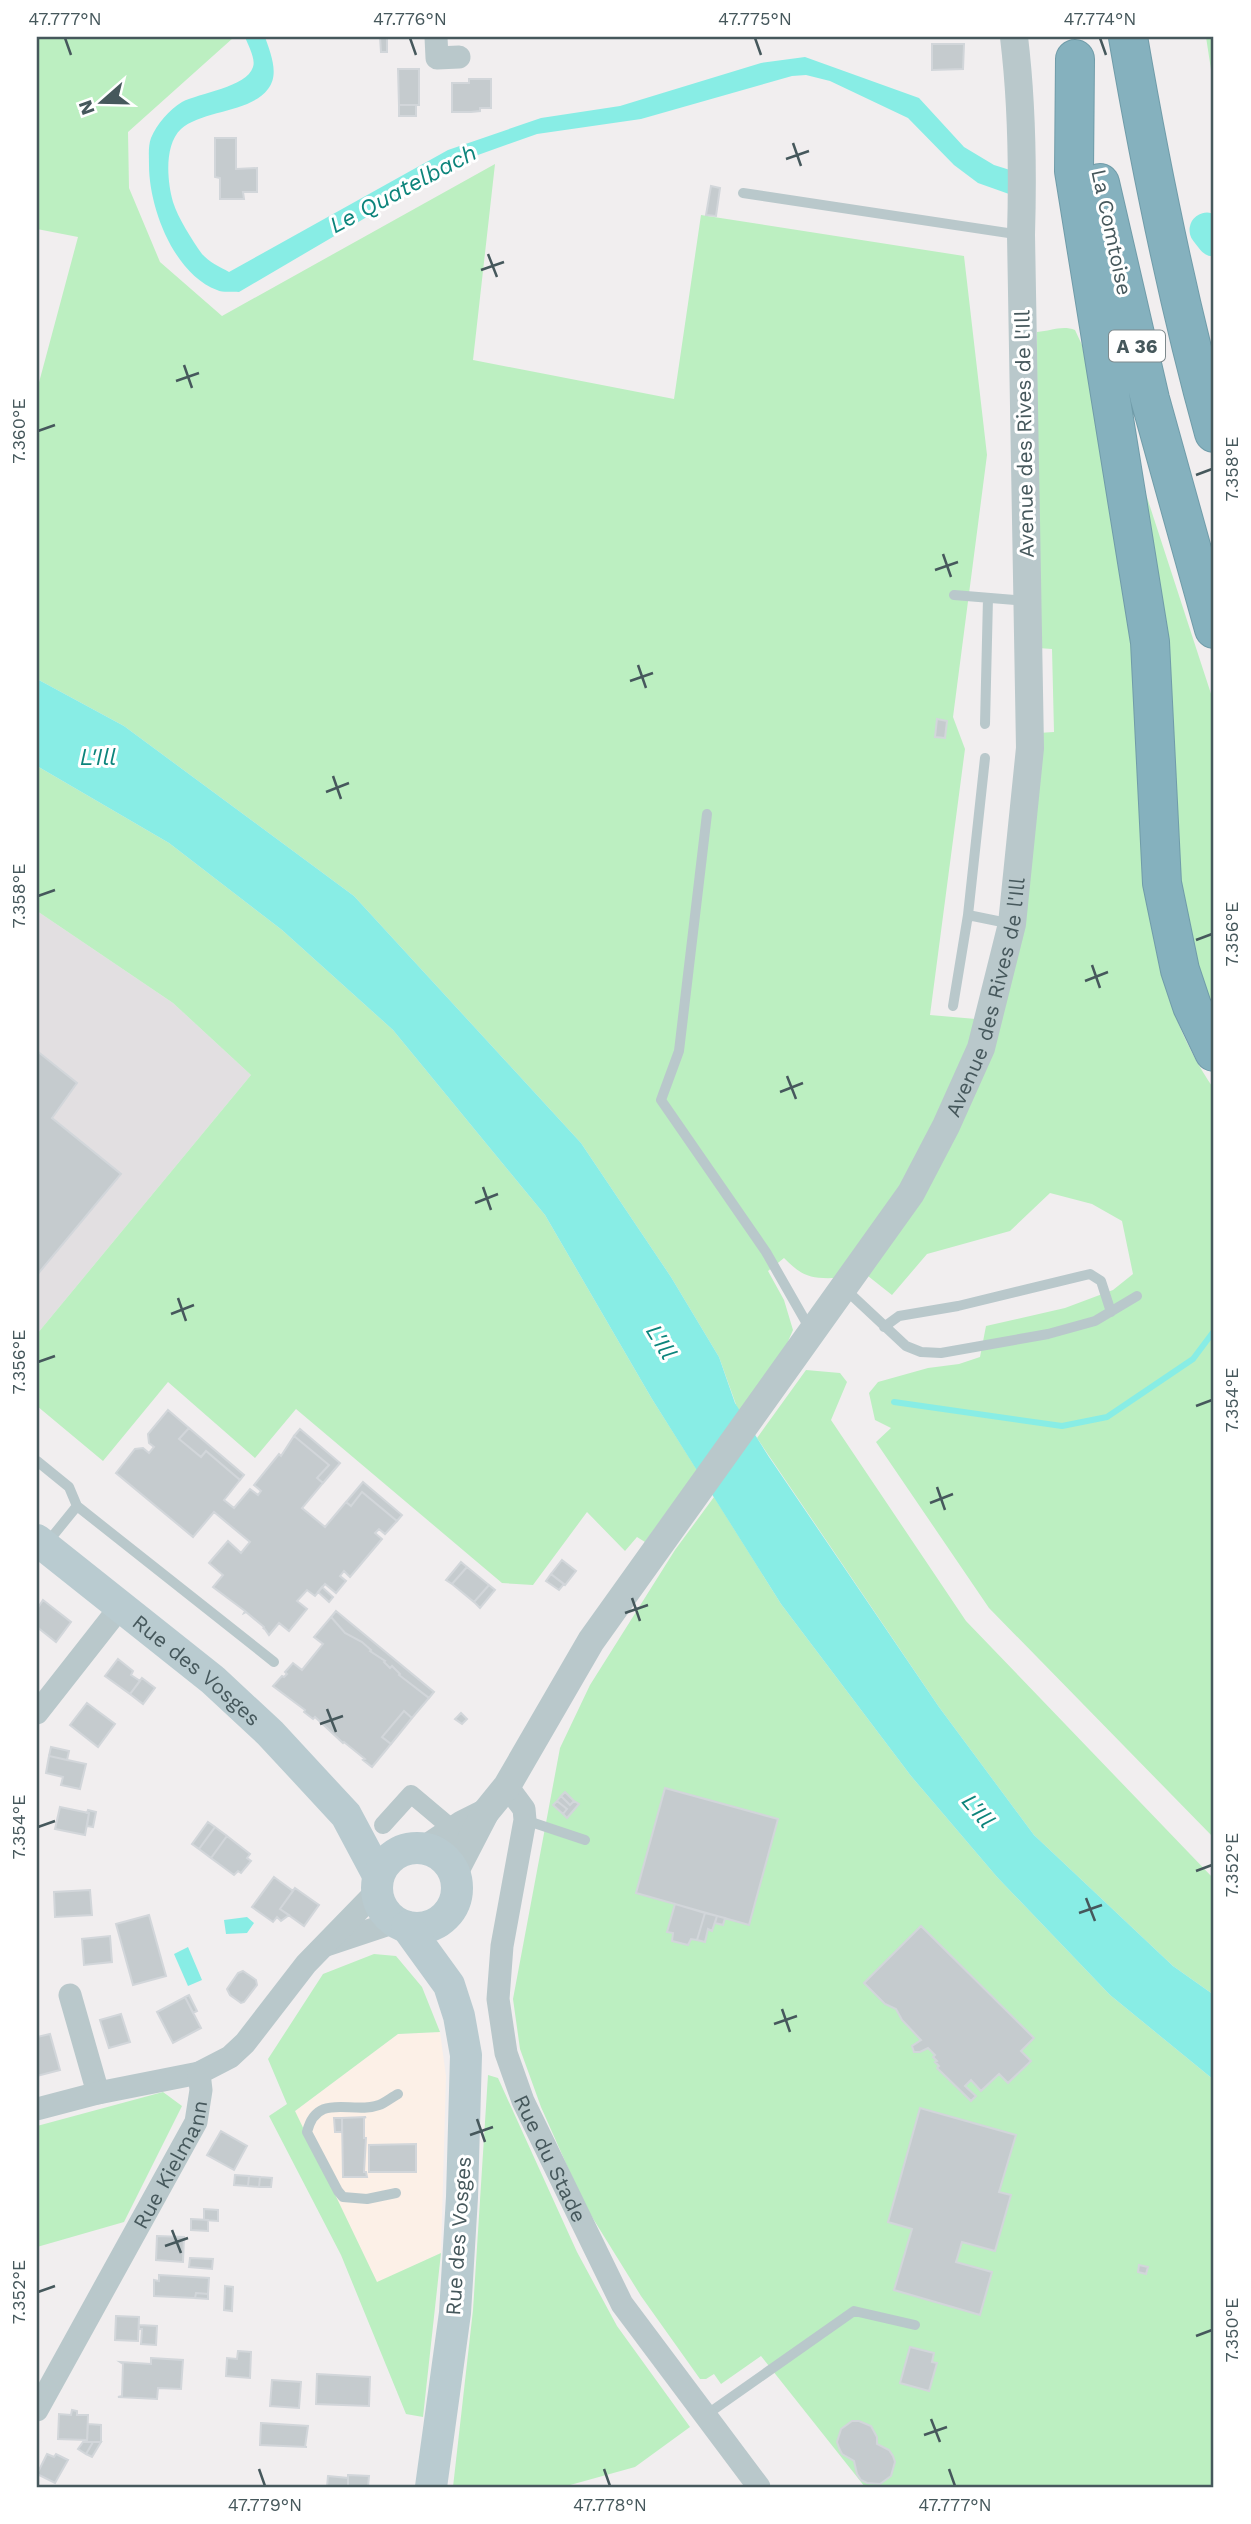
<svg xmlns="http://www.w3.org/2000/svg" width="1251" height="2524" font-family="'Work Sans',sans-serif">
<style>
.commercial{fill:#fcf0e7}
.education{fill:#e2dfe1}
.green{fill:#bcefc1}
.water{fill:#88ede5}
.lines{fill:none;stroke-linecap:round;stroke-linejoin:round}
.stream{stroke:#88ede5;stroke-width:6}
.river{stroke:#88ede5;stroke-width:35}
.building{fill:#c5cbce;stroke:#d2d6da;stroke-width:2}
.motorway-casing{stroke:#709ca9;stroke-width:40}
.service{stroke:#b9c8cb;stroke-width:10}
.pedestrian{stroke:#b9c8cb;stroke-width:18}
.minor{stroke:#b9c8cb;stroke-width:23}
.tertiary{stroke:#b9c8cb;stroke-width:28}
.secondary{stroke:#b9cbd0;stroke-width:32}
.motorway{stroke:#85b1be;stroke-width:38}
.ticks{fill:none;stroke:#46585c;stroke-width:2.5}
.labels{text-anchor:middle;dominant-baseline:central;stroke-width:6;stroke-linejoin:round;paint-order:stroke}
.shield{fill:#fff;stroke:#7e8a8d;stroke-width:2}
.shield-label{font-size:19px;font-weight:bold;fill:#46585c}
.street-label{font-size:21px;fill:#46585c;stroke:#fff}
.water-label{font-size:23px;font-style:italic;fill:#0c847b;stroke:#fff}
.neatline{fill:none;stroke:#46585c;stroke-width:2.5}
.ticks-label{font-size:18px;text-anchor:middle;fill:#46585c}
</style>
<rect width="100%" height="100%" fill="#f1eeef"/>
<!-- commercial -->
<path class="commercial" d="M440,2032L446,2076L441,2253L377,2283L295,2111L398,2034Z"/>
<!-- education -->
<path class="education" d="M37,911L173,1003L251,1075L37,1334Z"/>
<!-- green -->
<path class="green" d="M37,37L233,38L128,132L129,188L160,262L222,316L495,164L473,360L674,399L701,215L964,256L987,455L953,717L965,749L930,1015L999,1021L1038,733L1054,732L1052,649L1038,648L1037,332C1051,331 1062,325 1075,330L1082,345C1100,434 1120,525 1131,616C1150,774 1118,951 1214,1089V1838L989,1608L876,1442L891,1428L875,1420L869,1393L878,1382L928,1368L959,1364L980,1357L986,1326L1065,1308L1113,1290L1133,1274L1122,1221L1092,1204L1050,1193L1010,1231L927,1254L892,1295L849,1261L836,1278C810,1279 802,1276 784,1258L768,1271L784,1300L793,1330L783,1353L739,1413L719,1357L671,1277L581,1143L354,896L124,726L37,679V390L78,237L37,229Z
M1206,37H1214V89Z
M1127,436L1214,703V1024L1190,965Z
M37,766L169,843L282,930L393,1030L545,1215L652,1399L697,1470L645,1542L637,1537L625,1551L587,1512L533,1585L502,1583L296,1409L255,1458L168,1382L103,1461L37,1406V1334L251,1075L173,1003L37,911Z
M806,1370L840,1373L847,1382L831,1420L966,1621L1214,1879V1995L1173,1966L1034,1835L939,1707L757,1438Z
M714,1497L781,1604L911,1776L997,1877L1110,1995L1214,2080V2487H865L761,2356L721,2384L714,2374L706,2379H700L641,2296L584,2204L541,2107L520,2049L513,1999L560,1748L590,1685L675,1550Z
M374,1954L396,1956L422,1987L440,2032L398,2034L295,2111L377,2282L441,2253L423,2417L406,2414L341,2255L269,2116L287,2104L268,2059L323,1974Z
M488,2075L498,2078L577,2252L617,2326L690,2427L635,2467L563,2487H453L473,2310Z
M163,2092L182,2106L124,2222L37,2247V2126Z"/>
<!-- water -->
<path class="water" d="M245,37H265C270,52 280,74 268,89C250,113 202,110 181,129C164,145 167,181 173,202C178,218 192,240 202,254C209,262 220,267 229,272L448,150L541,118L620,106L761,63L805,57L919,98L964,147L994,165L1010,170L1009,194L978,183L954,165L908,118L830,81L806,75L792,76L641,119L537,134L464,160L239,292C232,291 223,293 217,290C174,274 149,208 149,165C149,156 148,146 151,138C157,124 169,110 182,102C199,93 247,87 253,67C256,59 248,45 245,37Z
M37,679L124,726L354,896L581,1143L671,1277L719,1357L735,1403L769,1457L939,1707L1034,1835L1173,1966L1214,1995V2080L1110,1995L997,1877L911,1776L781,1604L652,1399L545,1215L393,1030L282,930L169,843L37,766Z
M247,1917L254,1923L247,1933L226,1934L224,1920Z
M188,1947L202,1980L188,1986L174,1954Z"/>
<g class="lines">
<!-- stream -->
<path class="stream" d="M894,1402L1062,1426L1107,1417L1193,1359L1214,1331"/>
<!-- river -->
<path class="river" d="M1207,230L1214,239"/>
</g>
<!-- building -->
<path class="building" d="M380,37H387V52H381Z
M932,44H964L963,69L932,70Z
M398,69H419V105H399Z
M469,79H491V108H480V111L471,112H452V83H469Z
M399,105H416V116H399Z
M215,138H236V169L257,168V192H243L244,199H220V178L215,177Z
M711,186L720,188L716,216L706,215Z
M937,719L947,721L945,738L935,737Z
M37,1051L77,1083L52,1118L121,1174L37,1275Z
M168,1410L189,1428L179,1439L201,1457L206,1451L240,1480L224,1500L234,1508L250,1489L258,1495L261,1491L254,1485L279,1454L281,1456L294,1436L329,1465L317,1478L323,1483L302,1508L325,1527L346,1502L351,1506L362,1492L397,1521L385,1534L379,1529L375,1533L382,1539L350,1577L344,1571L340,1576L346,1581L336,1593L325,1584L315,1596L307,1590L297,1601L307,1609L289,1631L279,1623L269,1635L264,1628L263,1629L264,1627L246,1612L244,1613L245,1611L213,1587L223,1575L209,1563L228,1541L241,1553L250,1542L214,1512L193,1537L116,1473L135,1449L143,1448L149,1453L154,1447L149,1443L148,1434Z
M189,1428L244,1475L240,1480L206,1451L201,1457L179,1439Z
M300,1429L340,1463L323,1483L317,1478L329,1465L294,1436Z
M363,1482L402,1515L397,1521L362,1492L351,1506L346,1502Z
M562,1560L576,1571L565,1585L551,1574Z
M461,1562L467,1567L452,1584L446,1580Z
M467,1567L489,1585L474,1602L452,1584Z
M551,1574L564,1584L559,1590L546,1581Z
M489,1585L495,1590L480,1608L474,1602Z
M322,1587L333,1597L329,1602L318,1592Z
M43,1600L71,1622L56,1642L37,1627V1609Z
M336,1611L434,1692L429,1698L399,1675L400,1674L392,1666L390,1668L384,1662L385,1661L370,1651L371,1650L362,1642L345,1633L331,1617Z
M331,1617L345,1633L362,1642L371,1650L370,1651L385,1661L384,1662L390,1668L392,1666L400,1674L399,1675L429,1698L412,1718L404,1711L382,1737L391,1744L372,1767L363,1760L365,1759L344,1742L343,1743L315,1717L313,1719L304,1712L305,1710L273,1686L282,1676L284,1677L287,1674L285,1672L293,1663L302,1670L323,1644L314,1637Z
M118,1659L133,1671L131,1675L140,1681L130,1694L105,1676Z
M142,1678L155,1688L143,1704L130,1694Z
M87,1703L115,1724L98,1747L70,1725Z
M404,1711L412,1718L391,1744L382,1737Z
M461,1713L467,1719L462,1724L455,1719Z
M51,1747L69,1751L67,1760L49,1756Z
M49,1756L86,1764L80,1789L61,1785L63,1777L46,1773Z
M665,1788L778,1819L749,1925L636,1893Z
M565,1792L574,1801L570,1805L561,1796Z
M561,1796L570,1805L574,1801L579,1804L567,1818L563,1814L567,1809L557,1801Z
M557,1801L567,1809L563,1814L553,1805Z
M60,1807L89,1813L85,1835L55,1829Z
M88,1810L96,1812L93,1827L87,1826L89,1813H87Z
M208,1822L215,1827L199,1849L192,1844Z
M215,1827L227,1836L211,1858L199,1849Z
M227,1836L250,1854L247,1858L251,1861L241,1873L238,1871L234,1875L211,1858Z
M274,1877L293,1891L280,1909L289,1915L281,1921L277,1917L273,1922L252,1907Z
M295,1888L319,1905L304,1926L280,1909Z
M90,1890L92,1915L55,1917L54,1892Z
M675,1904L705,1913L697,1940L691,1939L688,1945L672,1941L673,1933L667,1932Z
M705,1913L717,1916L712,1931L708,1929L705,1942L697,1940Z
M149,1915L166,1976L133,1985L116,1924Z
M717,1916L725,1918L723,1925L715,1923Z
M921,1926L1034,2038L1021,2051L1031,2061L1008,2083L999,2074L981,2091L971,2080L965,2086L976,2096L971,2101L937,2068L939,2066L935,2062L937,2061L933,2057L935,2055L928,2048L920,2052H914L912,2046L921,2040L902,2020L896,2009L885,2004L864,1983Z
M110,1936L112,1962L84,1965L82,1939Z
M243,1971L256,1980L257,1985L244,2002L241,2003L230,1995L227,1989L238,1973Z
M189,1995L197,2011L193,2013L185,1997Z
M185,1997L201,2028L173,2043L157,2012Z
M121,2014L130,2042L109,2048L100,2020Z
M50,2034L60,2070L37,2076V2037Z
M920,2108L1016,2135L999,2192L1011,2195L995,2251L962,2242L956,2262L992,2272L980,2315L894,2290L912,2229L888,2222Z
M366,2117L364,2118V2138H366L364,2172H366L367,2177H343L342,2118Z
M334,2118H342V2132H335Z
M221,2131L247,2146L234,2170L207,2155Z
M416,2144V2172H369V2145Z
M235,2175L249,2176L248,2186L234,2185Z
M249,2176L260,2177L259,2187L248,2186Z
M260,2177L272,2178L271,2187H259Z
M204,2209L218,2210V2221L204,2220Z
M191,2219L208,2220V2231L191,2230Z
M157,2236L184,2237L183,2262L156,2260Z
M190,2258L213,2259L212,2269L189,2267Z
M1139,2265L1148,2267L1146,2274L1138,2272Z
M159,2275L209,2278L208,2294L196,2293L195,2298L154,2296V2280L159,2281Z
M225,2286L233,2287L232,2311L224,2310Z
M196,2293L208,2294V2299L195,2298Z
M116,2316L139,2317L138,2341L115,2340Z
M139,2325L157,2326L156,2345L141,2344L142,2329H139Z
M910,2347L934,2353L932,2362L937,2363L929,2391L900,2383Z
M238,2351L251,2352L250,2378L226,2376L227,2358L237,2359Z
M151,2358L183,2360L181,2389L158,2388L157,2399L118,2397L122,2396L123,2364L120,2362L151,2364Z
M317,2374L370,2377L369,2406L316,2404Z
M272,2380L301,2382L299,2408L270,2406Z
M72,2410L77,2411V2415H88L87,2440L58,2439L59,2414L71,2415Z
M852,2421H859L871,2426L877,2437V2444L889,2450L893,2456L895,2462L891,2476L880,2484L867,2483L861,2480L857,2474L854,2461L842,2454L839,2448L837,2442L841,2429Z
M261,2423L308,2426L305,2447H307L260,2445Z
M88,2424L101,2425V2442H87Z
M83,2442H93L86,2454L78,2449Z
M93,2442H101L92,2457L86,2454Z
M47,2454L54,2457L56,2454L68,2460L55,2483L37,2474Z
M348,2475L369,2476L368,2487H348Z
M328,2476L348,2478V2487H327Z"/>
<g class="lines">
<!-- motorway casing -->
<g class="motorway-casing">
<path id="motorway" d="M1128,37C1151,170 1178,303 1214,433
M1075,59L1074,171L1150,642L1162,883L1180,970L1192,1006L1214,1052
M1100,183L1150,399L1214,629"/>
</g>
<!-- service -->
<path class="service" d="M743,193L1021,235
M954,595L1026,601
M985,724L988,598
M707,814L679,1051L661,1100L766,1252L810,1329
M968,915L1012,924
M953,1006L968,915L985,758
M845,1289L906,1346L921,1352L941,1353L1048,1334L1095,1321L1137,1296
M884,1327L899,1316L958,1306L1090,1274L1101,1281L1111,1312
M37,1461L69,1487L77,1506L47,1543
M77,1506L274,1662
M525,1820L585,1840
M396,2193L367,2199L343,2197L338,2191L307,2132C317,2091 352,2115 379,2105C385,2103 392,2097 398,2094
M706,2415L854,2311L915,2325"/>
<!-- pedestrian -->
<path class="pedestrian" d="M383,1825L411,1794L449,1826"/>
<!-- minor -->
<g class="minor">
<path d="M436,37L437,58L459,57"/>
<path d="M37,1713L121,1606"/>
<path id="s1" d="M507,1786L524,1809L525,1820L502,1946L498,1999L506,2053L523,2101L622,2304L759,2487"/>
<path d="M326,1945L395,1922"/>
<path d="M70,1995L98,2093"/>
<path d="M37,2109L98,2093L199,2073"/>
<path id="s2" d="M37,2410L196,2122L201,2090L199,2073L230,2057L245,2043L306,1964L376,1892"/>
</g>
<!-- tertiary -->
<g class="tertiary">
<path d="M427,1848L463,1824L485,1813"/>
<path id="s3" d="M454,1873L485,1813L507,1786L591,1641L911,1193L946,1126L981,1048L1012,924L1030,748L1021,235C1023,168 1022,103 1014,37"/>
</g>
<!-- secondary -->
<g class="secondary">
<path id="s4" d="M37,1540L213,1680L270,1733L346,1815L378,1875"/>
<circle cx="417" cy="1888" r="40"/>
<path d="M407,1927L449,1985L459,2016L466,2055L462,2197L455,2313L431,2487"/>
</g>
<!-- motorway -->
<use href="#motorway" class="motorway"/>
</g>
<!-- ticks -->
<path class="ticks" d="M65,38L71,55M410,38L416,55M755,38L761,55M1100,38L1106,55M793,143L801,166M786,159L809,151M488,254L497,277M481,270L504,262M184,365L192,388M176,381L199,373M38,431L55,425M1196,475L1212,469M943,554L951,577M935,570L958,562M638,665L646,688M630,681L653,673M333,776L341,799M326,792L349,783M38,896L55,890M1196,940L1212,934M1092,965L1100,988M1085,981L1108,972M787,1076L796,1099M780,1092L803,1083M483,1187L491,1210M475,1203L498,1194M178,1298L186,1321M171,1314L194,1305M38,1362L55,1356M1196,1406L1212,1400M937,1487L945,1510M930,1503L953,1494M632,1598L640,1621M625,1613L648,1605M327,1709L336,1732M320,1724L343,1716M38,1827L55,1821M1196,1871L1212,1865M1086,1898L1095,1921M1079,1913L1102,1905M782,2009L790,2032M774,2024L797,2016M477,2119L485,2142M470,2135L493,2127M172,2230L181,2253M165,2246L188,2238M38,2292L55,2286M1196,2336L1212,2330M931,2419L940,2442M924,2435L947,2427M259,2469L265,2486M604,2469L610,2486M949,2469L955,2486"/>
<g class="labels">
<!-- shield labels -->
<rect class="shield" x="1109" y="330.5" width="56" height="31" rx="5"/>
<g class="shield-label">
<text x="1137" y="346">A 36</text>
</g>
<!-- street labels -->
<g class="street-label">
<text transform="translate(1112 232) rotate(78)">La Comtoise</text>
<text transform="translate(1024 434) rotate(-91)">Avenue des Rives de l'Ill</text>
<text stroke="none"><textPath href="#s3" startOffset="1032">Avenue des Rives de l'Ill</textPath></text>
<text stroke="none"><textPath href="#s4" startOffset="206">Rue des Vosges</textPath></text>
<text stroke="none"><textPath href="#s1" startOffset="390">Rue du Stade</textPath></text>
<text stroke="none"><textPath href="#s2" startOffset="280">Rue Kielmann</textPath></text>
<text transform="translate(458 2236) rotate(-86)">Rue des Vosges</text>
</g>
<!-- water labels -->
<g class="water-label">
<text transform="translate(403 189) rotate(-28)">Le Quatelbach</text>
<text x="98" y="757">L'Ill</text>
<text transform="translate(661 1342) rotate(59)">L'Ill</text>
<text transform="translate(978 1811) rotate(50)">L'Ill</text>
</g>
</g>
<!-- border -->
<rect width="1251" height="2524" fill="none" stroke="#ffffff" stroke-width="77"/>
<!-- north arrow -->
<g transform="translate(102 102) rotate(250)" stroke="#ffffff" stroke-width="5" paint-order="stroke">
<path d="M0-5L12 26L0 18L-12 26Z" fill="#46585c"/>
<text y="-10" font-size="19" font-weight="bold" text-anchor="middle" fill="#46585c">N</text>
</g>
<rect x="38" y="38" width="1174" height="2448" class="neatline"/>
<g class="ticks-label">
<text x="65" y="25">47.777°N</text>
<text x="410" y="25">47.776°N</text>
<text x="755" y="25">47.775°N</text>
<text x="1100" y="25">47.774°N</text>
<text transform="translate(19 431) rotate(-90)" y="6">7.360°E</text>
<text transform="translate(1232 469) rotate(-90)" y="6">7.358°E</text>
<text transform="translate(19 896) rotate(-90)" y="6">7.358°E</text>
<text transform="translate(1232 934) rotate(-90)" y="6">7.356°E</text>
<text transform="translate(19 1362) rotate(-90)" y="6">7.356°E</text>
<text transform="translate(1232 1400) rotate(-90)" y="6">7.354°E</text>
<text transform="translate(19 1827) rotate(-90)" y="6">7.354°E</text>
<text transform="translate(1232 1865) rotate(-90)" y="6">7.352°E</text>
<text transform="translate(19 2292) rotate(-90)" y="6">7.352°E</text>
<text transform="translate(1232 2330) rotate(-90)" y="6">7.350°E</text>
<text x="265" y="2511">47.779°N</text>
<text x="610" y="2511">47.778°N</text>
<text x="955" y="2511">47.777°N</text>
</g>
</svg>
